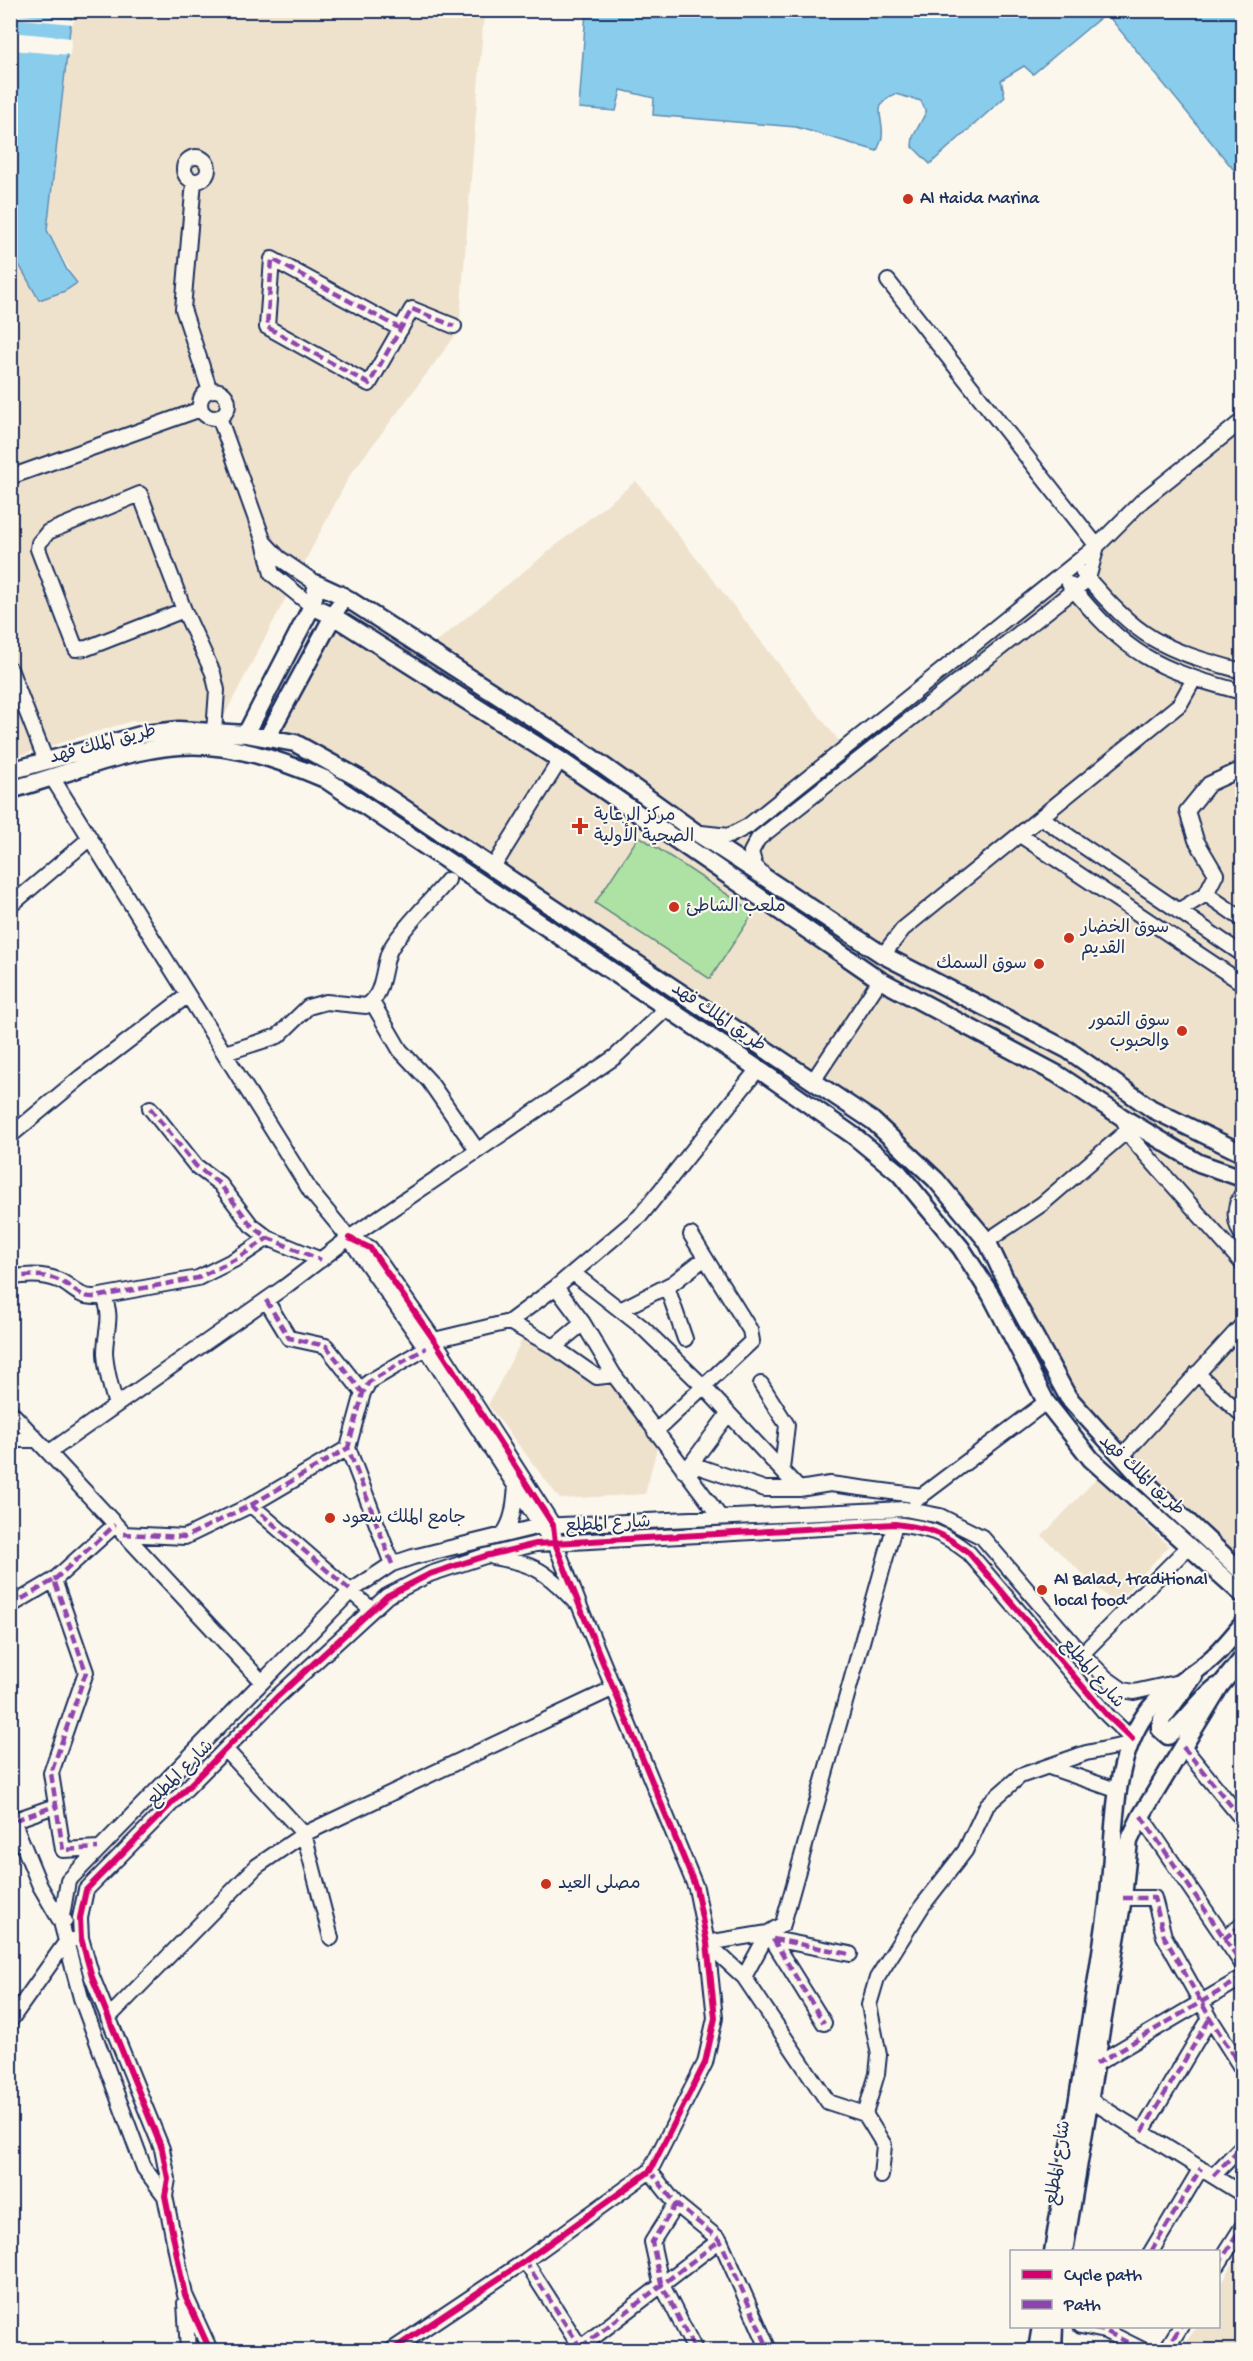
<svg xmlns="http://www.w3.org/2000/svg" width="1253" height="2361" font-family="'Gochi Hand','Playpen Sans Arabic',sans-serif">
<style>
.built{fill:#efe2cd}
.green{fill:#aee2a4;stroke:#648881;stroke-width:1.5}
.water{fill:#8acceb;stroke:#5e8db3;stroke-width:1.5}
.pier{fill:#fbf7ec}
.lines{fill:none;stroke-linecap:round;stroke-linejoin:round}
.minor-casing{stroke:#1b2f5e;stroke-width:18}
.major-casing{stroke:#1b2f5e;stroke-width:21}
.minor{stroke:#fbf7ec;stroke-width:14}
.major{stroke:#fbf7ec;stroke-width:16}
.quiet{stroke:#8e44ad;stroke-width:4.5;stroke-dasharray:9 4.5;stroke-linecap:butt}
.cycleway-casing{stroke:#fbf7ec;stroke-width:10}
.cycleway{stroke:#d6006c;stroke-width:6}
.poi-dot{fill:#c8321e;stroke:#fbf7ec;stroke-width:2}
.labels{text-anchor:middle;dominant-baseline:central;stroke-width:4.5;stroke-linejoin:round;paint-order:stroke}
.poi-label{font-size:18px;fill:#1b2f5e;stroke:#fbf7ec;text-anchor:start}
.street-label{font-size:18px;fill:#1b2f5e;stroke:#fbf7ec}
</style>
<rect width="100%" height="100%" fill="#fbf7ec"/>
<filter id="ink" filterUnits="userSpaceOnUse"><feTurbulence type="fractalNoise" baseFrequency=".0167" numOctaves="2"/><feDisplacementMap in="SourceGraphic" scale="12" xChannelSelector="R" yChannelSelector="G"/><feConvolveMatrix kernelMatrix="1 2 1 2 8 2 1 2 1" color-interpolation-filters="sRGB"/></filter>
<g filter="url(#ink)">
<!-- built -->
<path class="built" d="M72,11L484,13L459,331L350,475L221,722L132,721L11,758V263L17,260L39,300L65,291L77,283L47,230Z
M1242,416V1558L1111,1439L1068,1380L997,1245L936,1172L387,792L267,732L357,595L431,646L636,481L842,745Z
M523,1338L606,1386L614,1383L658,1444L645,1494L560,1499L488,1405Z
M1097,1478L1169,1546L1115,1604L1042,1536Z
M1242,2248V2350H1181L1196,2327L1218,2326L1219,2288Z"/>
<!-- green -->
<path class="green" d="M639,836L754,912L710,979L595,903Z"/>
<!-- water -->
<path class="water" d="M11,11H72L47,230L67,270L77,283L65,291L39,300L17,261L11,263Z
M586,11H1242V180L1106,13L1033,74L1024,66L1001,80L1005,97L930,164L912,146L913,137L926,112L921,101L895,94C869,106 885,118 882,137C882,141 878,147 877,151L796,127L653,115L654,98L621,90L616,111L579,108Z"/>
<!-- pier -->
<path class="pier" d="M11,14L74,20L73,24L11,18Z
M11,32L72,38L70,55L11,50Z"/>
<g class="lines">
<!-- minor casing -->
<g class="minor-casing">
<path id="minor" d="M184 169a12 12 0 1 1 24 0a12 12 0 1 1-24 0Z
M194,181L183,309L210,391
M888,281L1097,546L1143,500L1242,421
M401,329L272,259L267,327L369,384L412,309L454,326
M200 404a14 14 0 1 1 28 0a14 14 0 1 1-28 0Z
M219,417L264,542
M10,477L201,409
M1083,573C1139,639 1160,649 1242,671
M1069,584C1127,655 1155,669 1242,692
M312,606L272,574L264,542L279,558L317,584
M184,610L87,648L76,649L38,549L39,543L48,532L140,494L184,610L213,673L217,690L214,732
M10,669L46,761
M53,779L311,1192L349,1238L426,1348L545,1532
M1042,818L1242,954
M701,833L729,836L748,826L1097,546L1088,579L758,839L751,852L755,866L762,873
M1020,835L1242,983
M492,869L560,760
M1206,894L1216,874L1196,840L1187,811L1209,784L1242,769
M10,906L89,839
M1178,911L1206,894L1242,919
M883,955L903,929L1180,704L1194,679
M372,1002L400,1050L429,1081L477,1150
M225,1053L278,1036L308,1007L326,1002L366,1006C384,996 382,969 389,952C395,936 435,896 448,880
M813,1081L880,980
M150,1108L196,1166L220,1184L251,1225L268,1238L321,1260
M1122,1117L1133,1140L1242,1263
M10,1136L81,1077L188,995
M1242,1194C1233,1207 1234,1222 1242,1235
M349,1238L370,1248L434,1340L553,1525L555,1543L580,1607L696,1888L707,1943L715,2018L705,2063L650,2171L525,2261L392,2350
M987,1241L1042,1204L1128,1130
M573,1273L642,1327L704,1387L799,1489
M10,1278C25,1275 43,1274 58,1280C73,1286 78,1298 95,1297L198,1278L238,1258L268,1238
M556,1287L583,1323L614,1375L720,1517
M667,1287L685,1339
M103,1296C114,1316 105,1331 105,1353C106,1371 111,1388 116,1405
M266,1300L289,1338L326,1346L363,1393
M622,1309L673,1283L705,1258
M509,1322L554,1347L597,1377L614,1375
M434,1340L509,1322L556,1287L640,1216L758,1069
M554,1347L583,1323
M1197,1373L1242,1415
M761,1384L787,1425L782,1469
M10,1411L262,1682
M655,1432L752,1341L750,1330L691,1235
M10,1440H37
M51,1451L286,1286L349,1238L615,1057L668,1007
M1122,1456L1242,1325
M691,1464L728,1414
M684,1471L691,1464L765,1489H799L830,1484L922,1496
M916,1500L1046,1402
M251,1505L348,1448
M123,1534L185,1537L251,1505L371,1609
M503,1535C514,1519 514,1505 516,1486
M493,1557C533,1563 546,1571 574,1601
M392,1564L348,1448L363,1393L369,1382L426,1348
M54,1580L115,1525
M10,1606L54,1580L86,1672L51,1773L63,1850L98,1848
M1082,1654L1188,1547
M1183,1747L1242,1819
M226,1750L304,1834L614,1688
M1049,1767L1119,1791
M10,1813L40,1886L61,1922L65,1921
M1141,1816L1242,1964
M15,1820L55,1806
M1123,1898H1154L1164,1936L1210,2018L1242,2069
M773,1939L850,1954
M1224,1939L1242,1924
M744,1977L768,1933L783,1924L895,1524
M108,2018L257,1866L304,1834L331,1938
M10,2021L66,1942L72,1940
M824,2023L768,1933L707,1943L744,1977L828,2102L865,2114L884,2145L881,2176
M1096,2064L1242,1978
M1090,2100L1242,2194
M865,2114L877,2074L879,2055L869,2005L877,1978L923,1905L965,1851L987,1805L1020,1776L1086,1753L1130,1744
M1142,2132L1210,2018
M650,2171L676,2204L720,2240L769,2350
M1213,2176L1242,2146
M165,2196L144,2168L81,1998L61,1922L68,1881L351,1591L392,1564L413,1557L540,1526L905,1509L940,1516L982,1537L1082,1654L1106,1678L1123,1690L1134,1692L1175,1683
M676,2204L652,2242L661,2283L695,2350
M1151,2252L1201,2168
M525,2261L582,2350
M1218,2265L1242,2227
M185,2303L188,2350
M1081,2326L1105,2331L1143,2350
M581,2347L720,2240
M210,2350L185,2295L165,2196L168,2179L162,2149L92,1977L81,1938L80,1918L86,1890L276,1698L387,1596L430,1574L485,1556L536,1544L895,1524C929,1528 942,1532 969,1553L1107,1715L1132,1739
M1166,2350L1181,2326"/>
</g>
<!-- major casing -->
<g class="major-casing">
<path id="major" d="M312,606L333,616L560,760L880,980L1057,1074L1122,1117L1199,1163L1242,1178
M246,734L312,606L317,584L343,596L570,742L694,831L883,955L1068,1050L1152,1109L1242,1153
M267,738L338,607
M10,771L144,734L179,730L246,734L295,743L360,779L873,1121L936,1180L987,1241L1018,1306L1068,1397L1144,1481L1242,1572
M10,790C65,775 122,750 179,746C228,742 280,760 325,779L758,1069L854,1136L899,1173L961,1248L991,1295L1046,1402L1091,1459L1242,1594
M1194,1676L1162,1719L1160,1729L1168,1736C1186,1722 1198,1701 1216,1687
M1053,2252C1071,2138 1091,2025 1107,1911C1116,1850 1108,1776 1141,1721C1157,1694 1178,1685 1201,1667C1217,1656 1229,1640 1242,1625
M1064,2252L1123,1898L1129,1841L1141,1816L1220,1686L1242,1659
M1037,2350L1041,2326
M1053,2350L1054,2326"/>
</g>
<!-- minor -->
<use href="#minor" class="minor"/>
<!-- major -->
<use href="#major" class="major"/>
<!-- quiet -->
<path class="quiet" d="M401,329L272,259L267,327L369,384L412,309L454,326
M150,1108L196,1166L220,1184L251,1225L268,1238L321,1260
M10,1278C25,1275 43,1274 58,1280C73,1286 78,1298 95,1297L198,1278L238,1258L268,1238
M266,1300L289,1338L326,1346L363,1393
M251,1505L348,1448
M123,1534L185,1537L251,1505L351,1591
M392,1564L348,1448L363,1393L369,1382L426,1348
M54,1580L115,1525
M10,1606L54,1580L86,1672L51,1773L63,1850L98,1848
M1183,1747L1242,1819
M1141,1816L1242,1964
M15,1820L55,1806
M1123,1898H1154L1164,1936L1210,2018L1242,2069
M773,1939L824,2023
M773,1939L850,1954
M1224,1939L1242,1924
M1096,2064L1242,1978
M1142,2132L1210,2018
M650,2171L676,2204L720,2240L769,2350
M1213,2176L1242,2146
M676,2204L652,2242L661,2283L695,2350
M1151,2252L1201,2168
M525,2261L582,2350
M1218,2265L1242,2227
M1081,2326L1105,2331L1143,2350
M581,2347L720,2240
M1166,2350L1181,2326"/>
<!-- cycleway casing -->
<g class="cycleway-casing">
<path id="cycleway" d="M349,1238L370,1248L434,1340L553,1525L555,1543L580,1607L696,1888L707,1943L715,2018L705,2063L650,2171L525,2261L392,2350
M210,2350L185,2295L165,2196L168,2179L162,2149L92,1977L81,1938L80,1918L86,1890L276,1698L387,1596L430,1574L485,1556L536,1544L895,1524C929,1528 942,1532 969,1553L1107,1715L1132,1739"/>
</g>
<!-- cycleway -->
<use href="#cycleway" class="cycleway"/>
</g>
</g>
<!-- markers -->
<g class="poi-dot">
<circle cx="908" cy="199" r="6"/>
<path d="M577 817h6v6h6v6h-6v6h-6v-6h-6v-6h6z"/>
<circle cx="674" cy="907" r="6"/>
<circle cx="1069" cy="938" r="6"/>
<circle cx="1039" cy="964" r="6"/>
<circle cx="1182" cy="1031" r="6"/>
<circle cx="330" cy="1518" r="6"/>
<circle cx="1042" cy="1590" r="6"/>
<circle cx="546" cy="1884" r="6"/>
</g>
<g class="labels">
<!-- poi labels -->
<g class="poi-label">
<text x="920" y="199">Al Haida Marina</text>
<text x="594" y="816">مركز الرعاية<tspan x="594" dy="21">الصحية الأولية</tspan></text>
<text x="686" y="907">ملعب الشاطئ</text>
<text x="1081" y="928">سوق الخضار<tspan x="1081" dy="21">القديم</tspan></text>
<text x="1027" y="964" text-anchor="end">سوق السمك</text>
<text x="1170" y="1021" text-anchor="end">سوق التمور<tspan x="1170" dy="21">والحبوب</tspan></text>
<text x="342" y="1518">جامع الملك سعود</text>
<text x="1054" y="1580">Al Balad, traditional<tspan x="1054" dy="21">local food</tspan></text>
<text x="558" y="1884">مصلى العيد</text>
</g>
<!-- street labels -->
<g class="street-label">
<text transform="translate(103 745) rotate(-15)">طريق الملك فهد</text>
<text transform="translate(718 1018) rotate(34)">طريق الملك فهد</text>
<text transform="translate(1141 1476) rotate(43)">طريق الملك فهد</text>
<text transform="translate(608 1525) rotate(-3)">شارع المطلع</text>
<text transform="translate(1092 1674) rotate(49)">شارع المطلع</text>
<text transform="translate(181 1774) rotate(-45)">شارع المطلع</text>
<text transform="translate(1059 2163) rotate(-81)">شارع المطلع</text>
</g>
</g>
<!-- margin -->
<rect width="1253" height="2361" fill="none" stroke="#fbf7ec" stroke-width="36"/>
<rect x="18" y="18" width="1217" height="2325" fill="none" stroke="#1b2f5e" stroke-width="2" filter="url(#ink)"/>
<!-- legend -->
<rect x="1010" y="2250" width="210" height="78" fill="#fbf7ec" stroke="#a1a7b3" stroke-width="1.5"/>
<rect x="1022" y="2270" width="30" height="9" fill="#d6006c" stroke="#a1a7b3" stroke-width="1.5"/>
<text x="1064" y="2280" font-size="18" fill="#1b2f5e">Cycle path</text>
<rect x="1022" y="2300" width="30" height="9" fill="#8e44ad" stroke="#a1a7b3" stroke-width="1.5"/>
<text x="1064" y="2310" font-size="18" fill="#1b2f5e">Path</text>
</svg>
